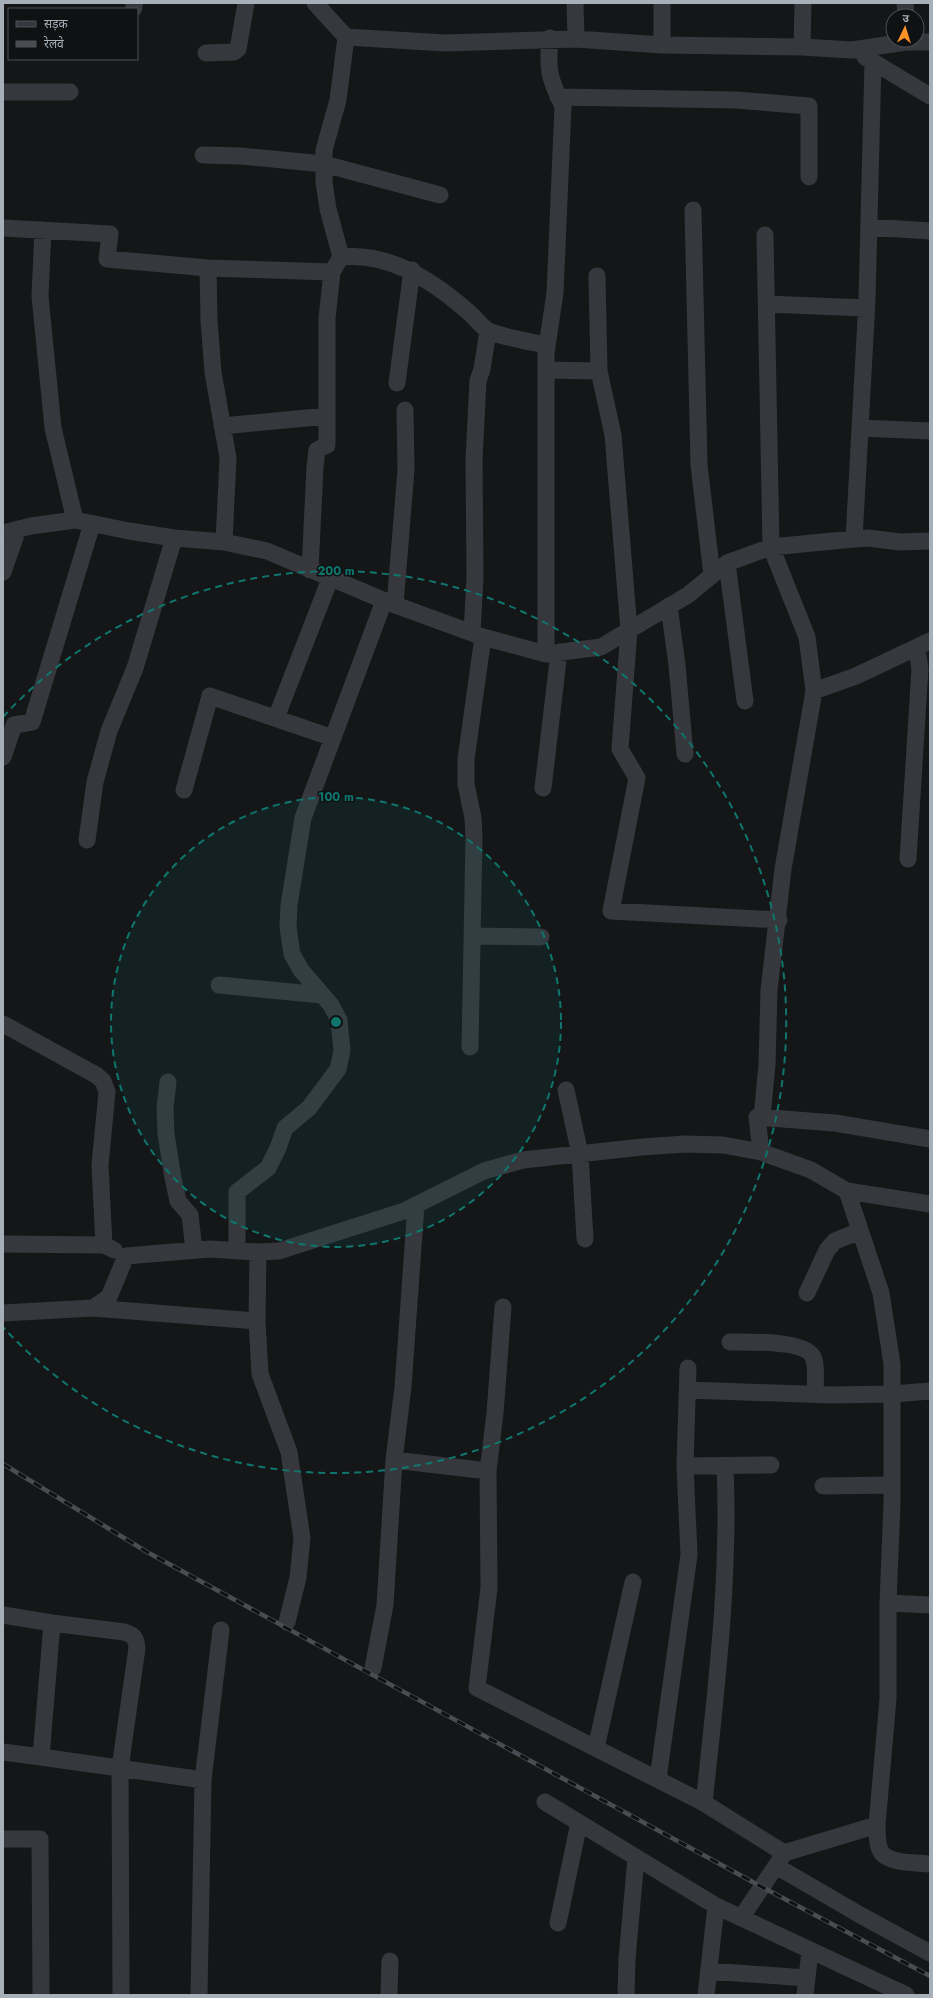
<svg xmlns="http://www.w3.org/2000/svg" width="933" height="1998" font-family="Jost,'Noto Sans Devanagari',sans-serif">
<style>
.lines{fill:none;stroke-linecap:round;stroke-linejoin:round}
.minor{stroke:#36383d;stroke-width:17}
.rail-casing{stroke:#494d52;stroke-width:4.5}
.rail{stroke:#101113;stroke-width:3;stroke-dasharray:9;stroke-linecap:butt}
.ring{fill:none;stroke:#0f766e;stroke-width:2;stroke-dasharray:7 5}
.centre{fill:#0f766e;stroke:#101113;stroke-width:2}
.ring-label{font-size:12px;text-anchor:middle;font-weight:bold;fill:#0f766e;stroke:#101113;stroke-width:3;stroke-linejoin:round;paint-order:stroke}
</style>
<rect width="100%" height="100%" fill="#151618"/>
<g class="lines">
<!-- minor -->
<path class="minor" d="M134,3V8
M315,3L346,37L445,43L576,39L662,45L802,47L852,50L906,42H930
M575,3L576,39
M905,3L906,16
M662,45V3
M802,47L803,3
M206,53L234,52L238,49L246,3
M865,57L930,96
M3,92H70
M558,97L736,100L809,106V177
M203,155L241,156L324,164L440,195
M693,210L699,465L712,575
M869,227L930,231
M3,228L110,234L107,259L208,268L332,272L341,257C388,252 430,279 465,309C473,315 479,324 487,330C494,335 535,343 546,345V370L599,371
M43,230L40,296L53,428L75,520
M341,257L328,209L324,182V150L338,100L346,37
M208,268L209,321L213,372L228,458L224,542
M597,276L599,371L613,435L629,630L620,749L637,778L611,911L779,920
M766,304L866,308
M546,353L555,293L563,106C549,79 547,69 550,38
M546,370V654
M397,383L412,270
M222,426L327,416
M860,428L930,431
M3,533L31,526L75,520L129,531L174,538L224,542L267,551L390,603L483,637L546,654L601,647L688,595L727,563L771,547L854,539L868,538L900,542L930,541
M854,539L867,300L873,62
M727,563L745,701
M310,570L315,467L317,450L327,445V318L332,272
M3,572L18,529
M395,605L406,470L405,410
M669,606L677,665L685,754
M472,633L475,577L474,459L478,381L482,369L488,331
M814,691L856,676L930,641
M276,718L330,579
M3,757L14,725L32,722L92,524
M543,788L559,652
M184,790L210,696L333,738
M87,840L95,782L109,731L135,668L174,538
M908,859L920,669L917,648
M472,936L541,937
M219,985L322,995
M3,1024L96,1075L103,1081L107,1092L100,1165L104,1245
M470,1047L474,838L473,818L466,784V759L483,637
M168,1082L165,1108L166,1134L173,1178L178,1201L190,1215L194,1250
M566,1090L580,1154L585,1239
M762,1117L767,1065L769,990L783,869L814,691L807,637L771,547L765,235
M761,1152L757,1117L835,1123L930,1139
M847,1191L881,1293L892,1364V1503L888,1603V1699L877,1825C877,1832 877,1840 879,1847C883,1865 916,1862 930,1864
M3,1244L104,1245L114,1250
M237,1251V1192L268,1168L278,1148L285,1128L309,1108L338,1069L342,1051L339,1020L331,1005L301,970L292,954L288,927L289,905L303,818L384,601
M258,1252L257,1321L260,1374L289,1452L302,1538L298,1578L287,1622
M807,1293L827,1250L835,1241L860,1231
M503,1307L495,1413L488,1471L489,1588L477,1688L704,1803L784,1853L877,1825
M93,1308L257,1321
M3,1313L93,1308L109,1297L126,1256L210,1249L258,1252L279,1251L404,1211L484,1171L523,1160L642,1147L685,1144L723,1145L761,1152L811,1170L847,1191L930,1204
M730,1342C748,1342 805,1340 813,1357C817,1364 815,1385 815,1394
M688,1390L832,1395L893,1394L930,1391
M394,1460L488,1471
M685,1466L771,1465
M823,1486L892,1485
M888,1603L930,1605
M3,1615L52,1623L41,1757L3,1752
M52,1623L124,1632C134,1635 136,1638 137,1648L120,1768L121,1995
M373,1668L385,1605L394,1460L403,1387L416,1205
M596,1748L633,1582
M41,1757L203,1780L199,1995
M658,1779L689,1555L685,1466L688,1368
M203,1780L221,1630
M545,1802L716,1906L906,1995
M704,1803C716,1691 730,1578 725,1466
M3,1839H40L41,1995
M776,1866L862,1916L930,1953
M741,1918L782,1857
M558,1923L579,1823
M709,1971L807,1978
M389,1995L390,1961
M626,1995L627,1959L636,1858
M706,1995L716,1906
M805,1995L810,1951"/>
<!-- rail casing -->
<g class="rail-casing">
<path id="rail" d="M3,1464L147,1552L762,1887L930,1976"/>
</g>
<!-- rail -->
<use href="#rail" class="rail"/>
</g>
<!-- distance rings -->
<circle cx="336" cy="1022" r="225" fill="#0f766e" fill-opacity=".12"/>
<g class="ring">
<circle cx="336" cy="1022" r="225"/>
<path d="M3 717A451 451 0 1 1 3 1327"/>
</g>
<circle cx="336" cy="1022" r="6" class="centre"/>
<g class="ring-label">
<text x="336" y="575">200 m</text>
<text x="336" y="801">100 m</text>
</g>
<!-- border -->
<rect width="933" height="1998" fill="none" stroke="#a7afb8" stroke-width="8"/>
<!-- legend -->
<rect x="8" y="8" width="130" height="52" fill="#101113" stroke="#4c5055"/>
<rect x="16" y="21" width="20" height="6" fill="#36383d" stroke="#4c5055"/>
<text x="44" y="28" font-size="12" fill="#a7afb8">सड़क</text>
<rect x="16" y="41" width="20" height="6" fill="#494d52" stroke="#4c5055"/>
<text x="44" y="48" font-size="12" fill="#a7afb8">रेलवे</text>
<!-- north arrow -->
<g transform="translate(905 28) rotate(4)"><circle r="19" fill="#101113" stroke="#4c5055"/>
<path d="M0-3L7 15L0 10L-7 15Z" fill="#fc9329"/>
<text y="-6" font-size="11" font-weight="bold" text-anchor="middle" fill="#a7afb8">उ</text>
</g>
</svg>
